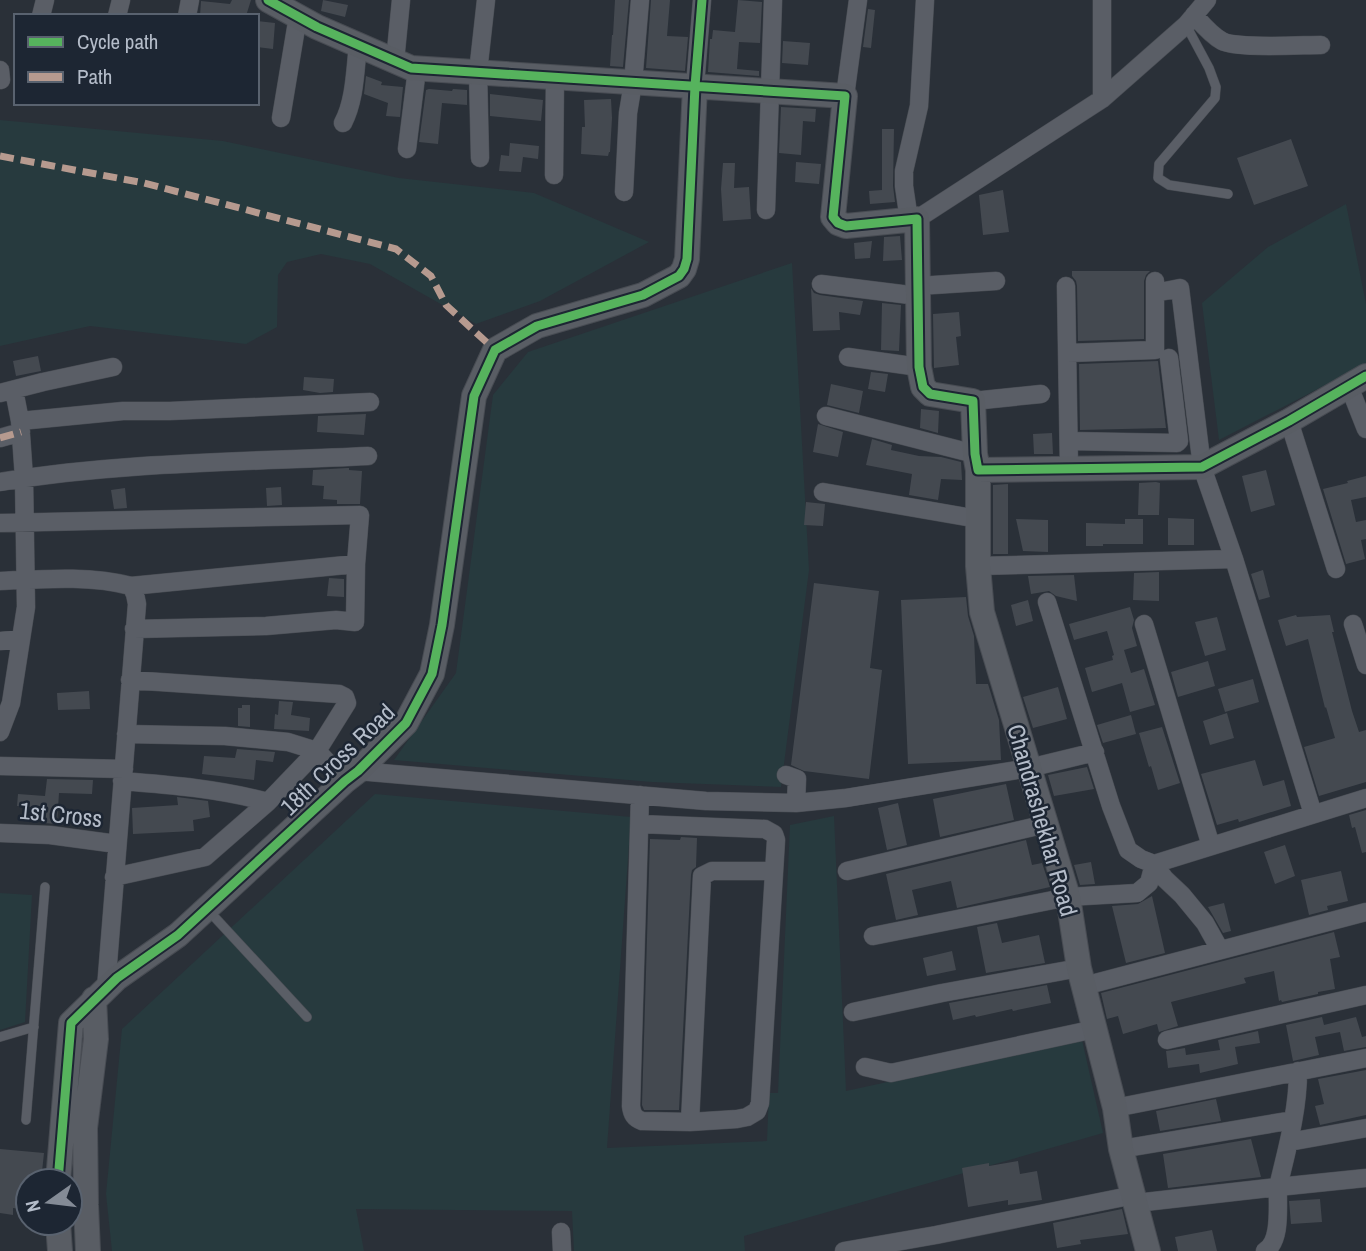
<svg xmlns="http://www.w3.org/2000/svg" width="1366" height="1251" font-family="'Archivo Narrow',sans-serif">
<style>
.green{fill:#273a3e}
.building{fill:#444950}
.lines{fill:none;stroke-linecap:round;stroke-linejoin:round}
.lane-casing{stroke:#484c53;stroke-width:10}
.street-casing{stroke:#484c53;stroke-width:19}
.secondary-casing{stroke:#484c53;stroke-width:26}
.lane{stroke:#5a5e66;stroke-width:9}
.street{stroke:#5a5e66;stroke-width:18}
.secondary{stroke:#595d64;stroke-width:24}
.quiet{stroke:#b69a8f;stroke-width:7;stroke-dasharray:14 7;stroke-linecap:butt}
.cycleway-casing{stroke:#1d2633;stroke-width:13}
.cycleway{stroke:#56b35d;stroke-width:9}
.labels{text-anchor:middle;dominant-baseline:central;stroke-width:5;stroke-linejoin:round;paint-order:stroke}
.street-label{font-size:24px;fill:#b4bcc9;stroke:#1d2633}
</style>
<rect width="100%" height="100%" fill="#2a3038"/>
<!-- green -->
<path class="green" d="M0,120L223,141L399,178L534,193L649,242L540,301L476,324L370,264L321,254L287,262L278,275L277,327L246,344L90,326L0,346Z
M1346,204L1366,304V364L1219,440L1202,303L1268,247Z
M792,263L809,570L781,787L652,782L394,760L456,673L493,395L528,352Z
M375,794L631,817L607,1148L767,1141L769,1093H778L790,825L834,816L846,1091L1082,1040L1103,1133L744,1236L745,1251H574L572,1211L356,1209L364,1251H112L106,1194L122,1029Z
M0,893L32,895L25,1022L0,1030Z"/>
<!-- building -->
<path class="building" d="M232,0H251L246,16H200L201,1L230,4Z
M323,0L348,5L345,17L321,11Z
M615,0H629L623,67L610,66L612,35H613Z
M651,0H670L667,36L688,37L685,71L646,68Z
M738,0L762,2L760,43L739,42L737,69L759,71V76L708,72L710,39H712L713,30L735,32Z
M868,9L875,10L871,48L863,47Z
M257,21L275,23L273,49L257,47Z
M783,41L810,43L808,65L782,63Z
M366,76L382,82L381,85L403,87L400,117L386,116L388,103L364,94Z
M429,89L452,91L453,89L467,90V105L442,103L438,144L419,142L426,90Z
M490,94L543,100L541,121L490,116Z
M611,99L612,118L610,152H609L608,156L581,154L582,127H585L584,100Z
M781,107L816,109L815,122L803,121L801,155L779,153Z
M882,129H894L893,186L895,202L870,204L869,191L882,190Z
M1291,139L1308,186L1254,205L1237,158Z
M510,143L539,146L538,159L523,157L521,172L499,171L501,155L509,156Z
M796,162L821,164L819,184L795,182Z
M723,163H735L734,188L749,187L751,219L723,221L721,189Z
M1003,190L1009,232L983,235L979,195Z
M900,236L902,260L883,261L884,237Z
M872,241L870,258L855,259L854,243Z
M1072,271H1150L1146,275L1144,281V339L1078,341L1077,286L1076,281L1072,276Z
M811,288L814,293L820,295L863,301L860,315L839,312L840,330L813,331Z
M882,303L901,305L899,351L881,350Z
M959,312L961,336L956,337L959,365L934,368L933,314Z
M38,356L41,371L16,376L13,361Z
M1158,361L1166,428L1080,430L1079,364Z
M871,372L888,374L885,392L868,389Z
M304,377L334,379L333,392L320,393L303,390Z
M831,384L863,391L859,413L827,405Z
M921,409L939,411L938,433L920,428Z
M366,414L364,435L317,432L318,416Z
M818,424L843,432L838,457L813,452Z
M1052,433L1053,454H1034L1033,434Z
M872,439L892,445L891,450L919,456L941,457L961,462L962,480L941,479L938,500L909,495L912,474L866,465Z
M347,468H349V470L362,471L360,504H337V500L323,499L324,486L312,485L313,470Z
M1266,470L1275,505L1251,512L1242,476Z
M1366,476V497L1351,500L1356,522L1366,520V539L1361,540L1365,559L1346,564L1323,489L1348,483L1347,481Z
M1156,482L1160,483L1159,515H1138L1139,483Z
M1008,484V554H993V485Z
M281,487L282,505L267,506L266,488Z
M125,488L127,508L114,509L111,490Z
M806,502L825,504L823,526L804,525Z
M1168,518L1194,519V545H1168Z
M1016,519L1048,520V552L1023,551Z
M1125,519H1143V544H1103V546H1086V523L1125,524Z
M1263,570L1270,597L1259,600L1251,574Z
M1159,572V601L1133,600L1134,573Z
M1074,575L1077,601L1056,596L1049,591L1031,594L1028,576Z
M329,578L344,579V597L327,596Z
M814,583L879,591L870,668L882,670L869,779L804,771L791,765Z
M966,597L968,616L974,636L976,684H988L999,720L1001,760L908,764L901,600Z
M1028,600L1033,621L1016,626L1011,605Z
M1130,607L1134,620L1132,628L1137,646L1124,650L1131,673L1144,669L1155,705L1130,712L1122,683L1092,692L1085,668L1113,660L1112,656L1114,655L1107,631L1074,640L1069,624Z
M1296,615L1297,617L1330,615L1334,632H1332L1352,711L1359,732L1366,730V782L1319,796L1304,747L1335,738L1326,707L1325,708L1308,639L1286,646L1278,620Z
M1217,617L1226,650L1205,656L1195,622Z
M1208,661L1215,686L1178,697L1171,672Z
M1253,679L1259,702L1225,712L1218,689Z
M1058,687L1067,719L1033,728L1023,697Z
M89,691L90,709L58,710L57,693Z
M279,701L293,702L291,715L310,718L309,731L274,729L275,714L278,715Z
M242,705H250V727L238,726V708H242Z
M1227,713L1234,738L1210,745L1203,721Z
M1131,715L1136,734L1103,743L1097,725Z
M1162,727L1180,783L1158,790L1151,766L1149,767L1139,733Z
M237,749L275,752L273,762L256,760L254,780L202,774L204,756L235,758Z
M1255,760L1263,786L1284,780L1291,806L1239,822L1238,819L1217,825L1201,774Z
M1087,767L1094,789L1054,796L1048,775Z
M47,779L93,780L92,794L59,793L57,824L44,823L45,808L17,806L18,794L45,796Z
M1006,784L1014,820L940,837L933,799Z
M177,797L208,801L210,817L193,820L194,831L133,834L132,808L178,805Z
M898,803L907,845L887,850L878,808Z
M1366,810V852L1362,853L1355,827L1352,828L1349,815Z
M681,837L697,838L696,867L692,870L691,875L679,1110H644L642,1105L650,839L680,840Z
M1026,840L1032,865L1042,863L1050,887L957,908L951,881L912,890L918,915L896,920L886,874Z
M1285,845L1295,876L1275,884L1264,852Z
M1091,862L1095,884L1080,885L1074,865Z
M1341,871L1348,901L1327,906L1328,910L1309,915L1301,880Z
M1152,896L1165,953L1126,963L1112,906L1138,904Z
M1224,903L1231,931L1223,933L1208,907Z
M997,923L1002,943L1039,935L1045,963L986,973L977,927Z
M1334,932L1340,957L1330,959L1335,989L1318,992V994L1282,1002L1281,1000L1279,1001L1274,971L1244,978L1246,983L1171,1002L1178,1026L1159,1032L1157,1024L1123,1034L1118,1016L1107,1019L1101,993Z
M952,951L956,970L927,976L923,958Z
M1047,985L1051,1003L1013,1011L1012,1009L976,1017L975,1015L953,1020L949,1003Z
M1322,1017L1324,1025L1356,1017L1362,1037L1366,1036V1047L1344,1051L1340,1032L1315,1037L1319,1055L1293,1061L1286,1025Z
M1258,1031L1260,1043L1235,1047L1238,1064L1200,1073L1199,1064L1168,1068L1166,1051L1185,1048L1186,1055L1220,1050L1218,1040Z
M1366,1070V1115L1320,1125L1315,1106L1324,1104L1318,1079Z
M1216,1099L1221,1121L1160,1131L1156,1111Z
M1251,1139L1261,1177L1168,1188L1163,1154Z
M0,1149L44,1153L41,1181H28V1210L13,1208V1215L0,1213Z
M1018,1161L1020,1174L1037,1171L1042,1200L1008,1205V1200L968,1207L962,1168L989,1163V1166Z
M1320,1199L1322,1222L1291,1224L1289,1201Z
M1122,1209L1128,1234L1080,1240L1081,1244L1057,1248L1053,1223Z
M1212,1230L1217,1251H1178L1175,1237Z"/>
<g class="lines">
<!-- lane casing -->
<g class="lane-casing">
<path id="lane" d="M1186,25L1209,68L1216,87L1215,98L1159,164L1158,178L1169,185L1228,194
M208,910L307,1017
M0,1037L34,1027
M26,1120L45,887"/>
</g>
<!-- street casing -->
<g class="street-casing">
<path id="street" d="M1194,15C1202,24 1211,35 1222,41C1237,49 1301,45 1321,45
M41,16L45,0
M117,16L121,0
M187,16L190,0
M395,61L401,0
M0,70L1,80
M695,86L702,0
M845,96L858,0
M1102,99V0
M281,118L298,16
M343,123C355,100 355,71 358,45
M407,149L417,69
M480,158L478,72L486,0
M554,175L555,77
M624,192L628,113L633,83L640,0
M766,210L773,0
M917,219L1102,99L1186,25L1207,0
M909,220L904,186V171L919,106L925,0
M821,284L918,296
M918,286L996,281
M1066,286L1069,468
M1155,293L1180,288L1202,467L1234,559L1313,814
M1068,353L1155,350V281
M848,357L919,367
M1349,386L1366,429
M0,393L43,382L113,367
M973,401L1041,394
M826,416L975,454
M20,421L123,411H170L370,402
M1289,421L1336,569
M0,438L21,432
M1069,441L1177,443L1179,441L1169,358
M0,482C121,462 245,462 368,456
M823,492L978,519
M0,523L360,515L356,564L355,622L336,620L266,626L134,629
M978,566L1234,559
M0,581C42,579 90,575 131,586L135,594L137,604L106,988
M131,586L356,564
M1047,602L1111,806L1128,850L1141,859L1154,864L1165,879L1182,895L1205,923L1220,950
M1144,624L1211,846
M1353,624L1366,665
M0,641L21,639
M0,732L11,703L26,607L24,478L20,421L14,390
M126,734L225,736L288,742L317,751L345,781
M0,766L124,769
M358,771L706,801L796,803L846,798L1029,768L1095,752
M786,775L797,779L796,803
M122,781C172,785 220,789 268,802
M640,824L765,829L774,834L776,840L760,1103L757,1111L747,1117L737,1119L690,1122L642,1121C634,1118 632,1114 631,1106L640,795
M0,833L50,835L117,844
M847,871L1046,824
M114,877L205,857L268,802L317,751L347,703L345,697L339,694L130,680
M873,936L1068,897L1137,893L1149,883L1154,864L1366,798
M1084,986L1366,912
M853,1012L942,993L1079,968
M1167,1040L1366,995
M865,1067L891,1073L1095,1029
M1115,1108L1366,1058
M690,1122L702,876L712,871H774
M1289,1142L1366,1128
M1121,1149L1293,1120
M1136,1203L1278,1187C1287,1149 1298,1111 1298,1071
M561,1232L562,1251
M844,1251L936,1235L1134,1195
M1265,1251C1282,1241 1277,1205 1278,1187L1366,1178"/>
</g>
<!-- secondary casing -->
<g class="secondary-casing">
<path id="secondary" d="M268,0L317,27L411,68L845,96L833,217L838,223L846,226L917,219L919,367L923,387L930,394L973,401L975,454L978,470L1202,467L1289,421L1366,376
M978,470V566L982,612L1068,897L1079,968L1115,1108L1121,1149L1148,1251
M58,1181L71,1023L117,978L178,935L345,781L358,771L406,723L432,674L442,625L474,396L495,350L537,326L643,295L679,276L684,269L687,259L695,86
M58,1223L60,1251
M88,1251L86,1205L85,1128L96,1039L94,999"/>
</g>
<!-- lane -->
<use href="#lane" class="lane"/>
<!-- street -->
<use href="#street" class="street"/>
<!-- secondary -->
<use href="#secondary" class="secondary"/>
<!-- quiet -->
<path class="quiet" d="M0,156L144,183L396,249L431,276L446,305L495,350
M0,438L21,432"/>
<!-- cycleway casing -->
<g class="cycleway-casing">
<path id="cycleway" d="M268,0L317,27L411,68L845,96L833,217L838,223L846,226L917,219L919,367L923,387L930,394L973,401L975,454L978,470L1202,467L1289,421L1366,376
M58,1181L71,1023L117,978L178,935L345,781L358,771L406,723L432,674L442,625L474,396L495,350L537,326L643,295L679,276L684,269L687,259L695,86L702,0"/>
</g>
<!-- cycleway -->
<use href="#cycleway" class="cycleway"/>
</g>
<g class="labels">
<!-- street labels -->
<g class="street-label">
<text transform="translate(337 759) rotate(-44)">18th Cross Road</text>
<text transform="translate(61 814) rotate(6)">1st Cross</text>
<text transform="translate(1043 820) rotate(74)">Chandrashekhar Road</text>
</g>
</g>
<!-- legend -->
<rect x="14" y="14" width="245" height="91" fill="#1d2633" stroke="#59626f" stroke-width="2"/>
<rect x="28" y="37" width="35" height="10" fill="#56b35d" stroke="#59626f" stroke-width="2"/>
<text x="77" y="49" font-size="21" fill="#b4bcc9">Cycle path</text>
<rect x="28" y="72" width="35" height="10" fill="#b69a8f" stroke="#59626f" stroke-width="2"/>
<text x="77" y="84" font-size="21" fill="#b4bcc9">Path</text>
<!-- north arrow -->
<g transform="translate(49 1202) rotate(256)"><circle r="33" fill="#1d2633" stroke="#59626f" stroke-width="2"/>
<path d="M0-5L12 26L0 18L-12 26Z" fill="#848b96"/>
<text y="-10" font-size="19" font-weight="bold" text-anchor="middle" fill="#b4bcc9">N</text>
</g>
</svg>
